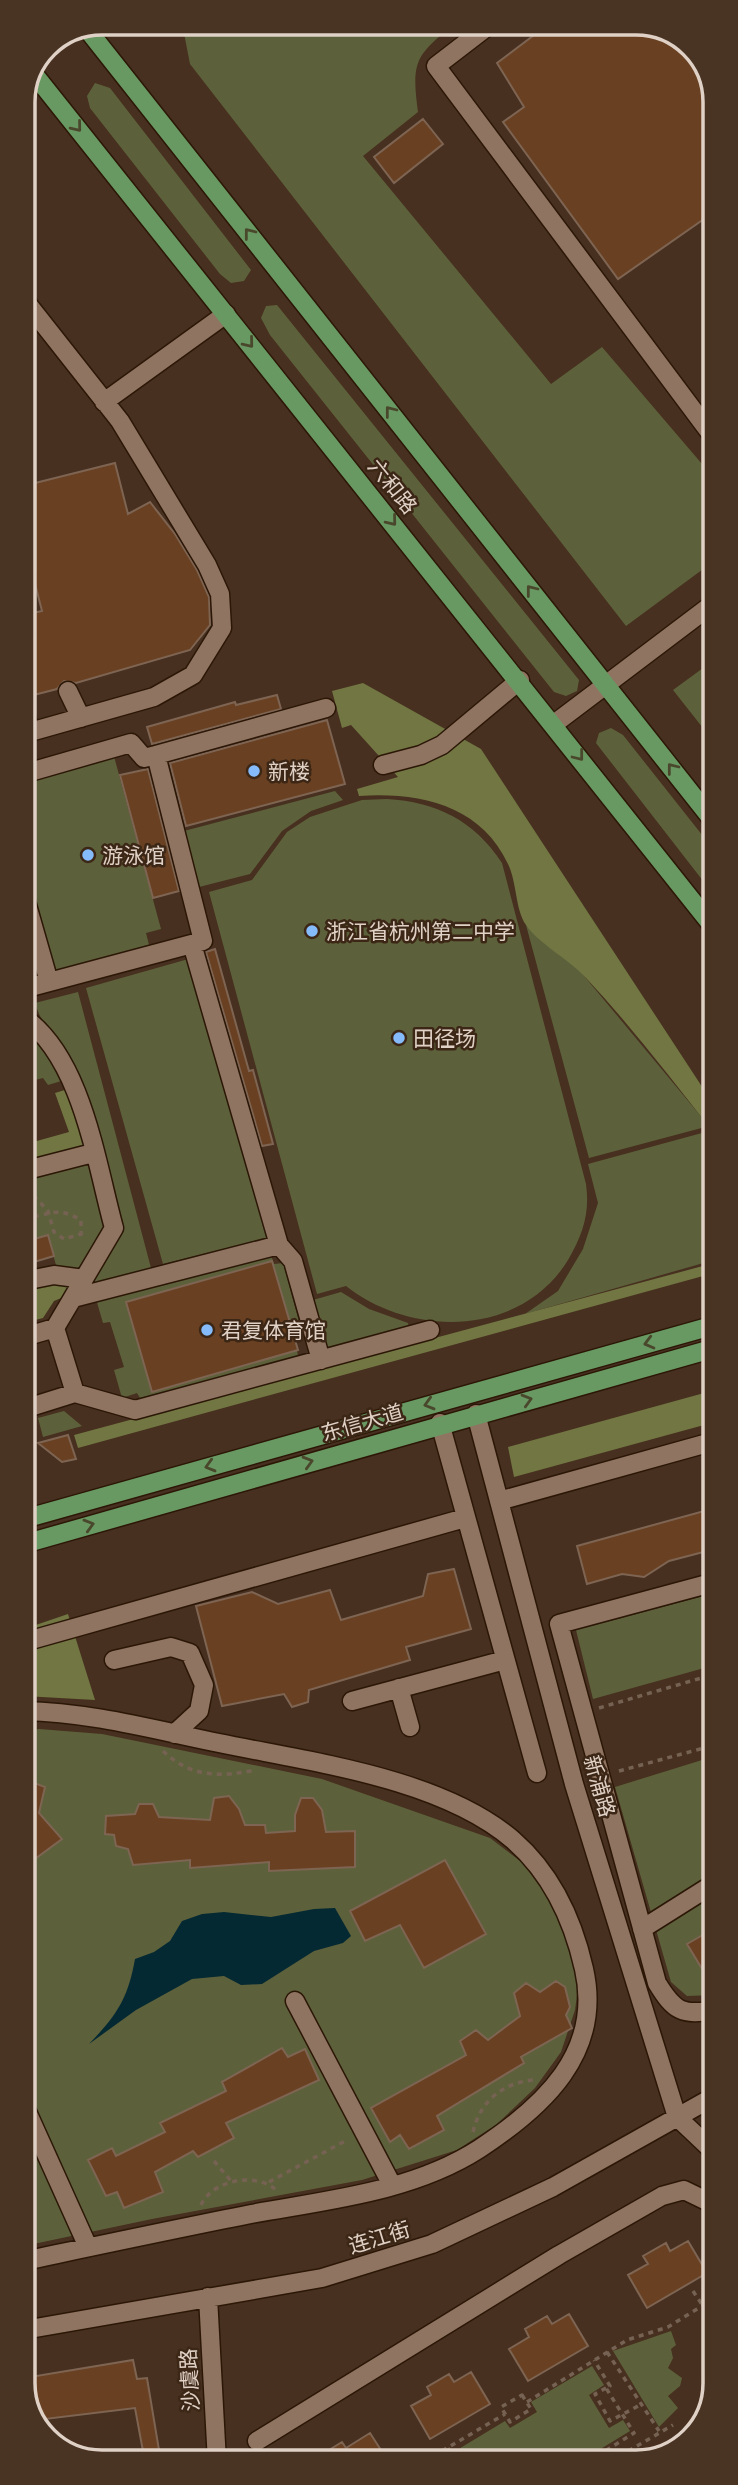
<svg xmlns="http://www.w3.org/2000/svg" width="738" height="2485" font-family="Ubuntu,'Noto Sans SC',sans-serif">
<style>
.green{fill:#5d613b}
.forest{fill:#717643}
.water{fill:#052932}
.building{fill:#694122;stroke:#7e6452;stroke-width:2}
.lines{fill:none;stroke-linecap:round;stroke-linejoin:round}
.minor-casing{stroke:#2c1707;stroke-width:21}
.major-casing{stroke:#2c1707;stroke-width:21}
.path{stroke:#766253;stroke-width:3.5;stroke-dasharray:5 5;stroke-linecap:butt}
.minor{stroke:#8f7461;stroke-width:18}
.major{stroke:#699963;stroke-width:18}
.oneway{stroke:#4a482c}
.poi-dot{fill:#85bbfb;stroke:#3c2615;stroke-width:2.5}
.labels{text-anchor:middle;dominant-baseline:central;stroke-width:5;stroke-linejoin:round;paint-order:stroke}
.street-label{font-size:21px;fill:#e0d1c6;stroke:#3c2615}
.poi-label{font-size:21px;fill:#e0d1c6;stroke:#3c2615;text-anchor:start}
.rim{fill:none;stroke:#e0d1c6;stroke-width:3.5}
</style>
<rect width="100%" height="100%" fill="#47301f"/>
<!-- green -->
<path class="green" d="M182,23H456C416,55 411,60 418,112L363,156L551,384L602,347L714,478V561L626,626L190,64Z
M95,83L110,88L251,270L244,281L231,283L220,274L90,108L87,96Z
M277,305L579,680L577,691L566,696L554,692L270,335L261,318L266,306Z
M714,660V742L673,690Z
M611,728L623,735L714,850V895L596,743L599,733Z
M112,749L161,929L146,933L150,949L61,971L55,969L47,957L23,872V774Z
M335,791L343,800L311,811L282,831L250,874L199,887L184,831Z
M387,799C436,802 474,820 502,863L586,1184C590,1213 583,1234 568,1260C521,1337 412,1338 346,1286L317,1294L209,892L252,880L287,832L310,817L362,800Z
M23,908L43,976L23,980V953L28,951L23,935Z
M526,925L575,965L709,1126L589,1158Z
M192,958L271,1237L163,1264L86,988Z
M78,992L151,1268L96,1285L94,1277L121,1229C107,1181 98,1129 80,1082C69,1052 44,1033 35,1003Z
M23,1029L50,1053L68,1079L48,1085L43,1078L23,1083V1062L31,1060L23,1054Z
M713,1130L714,1260L525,1314L558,1291L583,1249L598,1203L588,1164Z
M88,1159L107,1225L81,1274L57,1269L48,1235L24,1242V1176Z
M270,1252L274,1264L283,1263L303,1336L295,1340L298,1356L140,1398L137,1393L122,1398L114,1370L124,1367L110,1322L103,1323L96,1299Z
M341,1292L369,1309L408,1323L409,1328L326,1349L313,1300Z
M64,1411L82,1426L43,1437L38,1418Z
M715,1593V1665L593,1699L576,1630Z
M39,1729L102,1734L322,1779L490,1838L524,1864L543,1888L560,1920L573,1961L578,1987L575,2010L561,2052L535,2088L497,2124L457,2150L362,2180L152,2219L24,2246V1732Z
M715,1756V1995L687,1996L671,1982L615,1787Z
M671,2331L676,2345L671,2349L673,2358L668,2368L682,2378L680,2386L668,2396L678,2408L659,2427L613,2351Z
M592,2366L604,2385L589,2395L609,2428L623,2420L630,2431L581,2461H572L569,2457L563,2461H457L452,2453L505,2421L510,2428L537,2412L531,2402Z"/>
<!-- forest -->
<path class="forest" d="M363,683L481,749L714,1105V1133C673,1081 632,1027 586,978C570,960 539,944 526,925C515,909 517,882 508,864C480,804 418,792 359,796L357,789L398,777L351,725L342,728L332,691Z
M71,1088L87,1148L30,1163L26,1144L69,1132L55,1093Z
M714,1263V1273L78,1448L74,1435Z
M57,1282H65L68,1287L66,1296L54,1301L43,1318L24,1323V1292Z
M715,1390V1422L514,1477L508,1447Z
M68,1614L95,1700L24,1696V1629Z"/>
<!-- water -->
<path class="water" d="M335,1908L351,1936L343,1943L314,1951L262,1984L241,1985L224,1976L192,1979L136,2010L89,2044C116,2016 128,1999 135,1959L154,1952L170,1941L182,1921L202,1914L224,1912L271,1917L314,1909Z"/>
<!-- building -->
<path class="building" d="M550,23H646L689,43L714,86V212L618,279L503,122L524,107L497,63Z
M423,119L443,144L394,183L374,157Z
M115,463L128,514L150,502L175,534L197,570L209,597L210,625L190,650L76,683L64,681L57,689L30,696L23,694V615L42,611L23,537V486Z
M277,695L281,709L152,744L147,727L235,702L236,705Z
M327,720L345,784L186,826L170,763Z
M148,769L179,891L153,898L120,775Z
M215,949L249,1071L253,1070L273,1144L262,1146L206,952Z
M48,1235L54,1256L24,1265V1242Z
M272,1261L298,1350L152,1392L126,1302Z
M68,1435L76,1459L62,1462L38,1443Z
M715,1508V1549L669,1561L644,1577L622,1574L587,1584L577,1546Z
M454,1569L471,1629L406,1647L410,1660L309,1690L308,1702L292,1707L284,1694L222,1706L196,1606L252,1592L278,1604L330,1590L341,1620L423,1596L428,1574Z
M24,1779L45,1787L39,1813L62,1839L24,1867Z
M229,1796L239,1809L245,1825H265L266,1833L295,1831V1815L301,1798H313L322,1810L326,1832L355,1831V1867L269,1871V1862L190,1868V1860L133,1865L128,1849L116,1846L114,1835L105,1834L106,1816L135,1814L139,1804H153L159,1817L210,1820L214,1798Z
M445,1860L486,1934L424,1968L400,1925L365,1941L350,1911Z
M715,1928V1990L687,1944Z
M556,1981L565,1987L570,2007L566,2015L572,2028L521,2057L524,2063L437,2116L444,2130L409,2149L400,2135L390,2142L371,2108L466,2055L460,2041L476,2030L488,2040L520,2016L514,1993L526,1983L540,1992Z
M282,2048L288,2057L305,2049L319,2080L226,2123L234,2138L198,2157L193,2151L155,2172L163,2192L124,2208L117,2192L106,2196L88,2160L112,2148L116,2156L165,2132L160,2123L226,2091L222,2082Z
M688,2241L707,2273L647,2308L628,2275L648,2264L643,2256L666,2243L670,2251Z
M569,2314L588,2346L528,2381L509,2349L529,2337L525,2329L547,2316L552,2324Z
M133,2360L137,2379L147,2378L161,2462H145L135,2408L37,2420L24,2399V2378Z
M471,2372L490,2404L430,2439L411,2406L431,2395L427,2387L449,2374L454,2382Z
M370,2433L388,2461H311L342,2442L346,2448Z"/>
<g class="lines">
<!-- minor casing -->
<g class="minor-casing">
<path id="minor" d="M492,23L436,66L714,438
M23,298L120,421L207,565L220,594L222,628L193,675L154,697L23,734
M104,402L226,314
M68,691L81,718
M23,705L30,732
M554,724L714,603
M156,755L326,708
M383,765L421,755L442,745L520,680
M23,774L131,743L144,758L156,755L203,941L23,989
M23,891L49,982
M192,944L279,1245L293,1261L321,1360
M23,1017C82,1057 96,1163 114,1228L55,1328L24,1337
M23,1171L93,1153
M24,1281L54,1275L84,1279
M73,1298L279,1245
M75,1393L135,1410L430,1330
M24,1409L75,1393L55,1328
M476,1414L574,1784L677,2117L715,2153
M440,1423L537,1773
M499,1501L715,1441
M715,1582L559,1624L657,1983C674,2011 682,2016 715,2010
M24,1642L465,1518
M114,1660L171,1647L190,1653L204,1685L199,1711L174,1734
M399,1688L410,1727
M352,1701L505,1660
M24,1711C89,1712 155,1730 219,1743C310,1762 441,1778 513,1840C552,1874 573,1920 584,1969C603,2053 543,2107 479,2149C412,2192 327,2200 251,2214C175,2229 100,2245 24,2261
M642,1929L715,1883
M295,2001L392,2185
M24,2105L88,2247
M208,2297L217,2462
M24,2330L322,2278L432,2244L553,2187L715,2096
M686,2439L699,2432
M257,2441L559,2255L662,2196L684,2190L715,2205"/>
</g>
<!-- major casing -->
<g class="major-casing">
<path id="major" d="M87,29L714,822
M34,74L714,928
M24,1519L715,1325
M24,1544L715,1348"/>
</g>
<!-- path -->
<path class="path" d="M27,1188L48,1211L54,1232L64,1239L81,1234
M24,1218C50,1216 55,1205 81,1220V1234L86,1238
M599,1708L715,1674
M163,1751C191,1778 220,1777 256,1770
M619,1771L715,1745
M473,2132C480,2101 503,2083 533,2080
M214,2161L231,2181
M269,2182L347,2140
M201,2205C213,2179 259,2171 278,2192
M693,2291L703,2306
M607,2352L659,2431
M606,2388L595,2394L610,2421L640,2405
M522,2395L531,2409L510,2422L501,2407Z
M527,2402L627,2340L668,2327L715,2298
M448,2448L455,2461
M425,2461L505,2414
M589,2461L634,2433L606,2388L610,2386L594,2360
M611,2461L673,2425"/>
<!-- minor -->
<use href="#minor" class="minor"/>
<!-- major -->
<use href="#major" class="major"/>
</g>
<!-- one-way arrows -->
<defs><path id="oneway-chevron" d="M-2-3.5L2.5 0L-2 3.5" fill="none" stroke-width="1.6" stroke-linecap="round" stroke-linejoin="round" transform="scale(1.75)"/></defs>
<g class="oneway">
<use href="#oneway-chevron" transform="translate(77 127) rotate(51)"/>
<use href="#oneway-chevron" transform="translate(249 233) rotate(-128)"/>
<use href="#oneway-chevron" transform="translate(249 343) rotate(51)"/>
<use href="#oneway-chevron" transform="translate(390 411) rotate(-128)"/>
<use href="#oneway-chevron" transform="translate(392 521) rotate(51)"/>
<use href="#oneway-chevron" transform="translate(531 590) rotate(-128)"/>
<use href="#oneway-chevron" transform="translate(579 756) rotate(52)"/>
<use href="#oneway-chevron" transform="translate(672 768) rotate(-128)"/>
<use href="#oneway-chevron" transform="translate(649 1343) rotate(165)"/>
<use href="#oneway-chevron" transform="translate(527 1400) rotate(-16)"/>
<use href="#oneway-chevron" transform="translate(429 1404) rotate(164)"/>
<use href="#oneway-chevron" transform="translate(308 1462) rotate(-16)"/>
<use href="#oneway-chevron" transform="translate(210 1466) rotate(164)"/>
<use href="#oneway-chevron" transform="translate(89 1525) rotate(-16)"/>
</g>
<!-- markers -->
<g class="poi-dot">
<circle cx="254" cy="771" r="7"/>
<circle cx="88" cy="855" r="7"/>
<circle cx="312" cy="931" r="7"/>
<circle cx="399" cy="1038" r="7"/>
<circle cx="207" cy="1330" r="7"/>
</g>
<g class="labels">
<!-- street labels -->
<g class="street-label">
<text transform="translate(393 486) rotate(51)">六和路</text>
<text transform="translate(362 1422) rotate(-16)">东信大道</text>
<text transform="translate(600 1786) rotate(74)">新浦路</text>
<text transform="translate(379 2237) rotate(-17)">连江街</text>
<text transform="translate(189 2380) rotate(-93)">沙虞路</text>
</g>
<!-- poi labels -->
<g class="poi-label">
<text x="268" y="771">新楼</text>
<text x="102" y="855">游泳馆</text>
<text x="326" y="931">浙江省杭州第二中学</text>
<text x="413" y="1038">田径场</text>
<text x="221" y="1330">君复体育馆</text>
</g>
</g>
<!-- crop -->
<path d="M0 0H738V2485H0ZM102 35H636A67 67 0 0 1 703 102V2383A67 67 0 0 1 636 2450H102A67 67 0 0 1 35 2383V102A67 67 0 0 1 102 35Z" fill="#493423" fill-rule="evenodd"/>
<path class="rim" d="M102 35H636A67 67 0 0 1 703 102V2383A67 67 0 0 1 636 2450H102A67 67 0 0 1 35 2383V102A67 67 0 0 1 102 35Z"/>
</svg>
